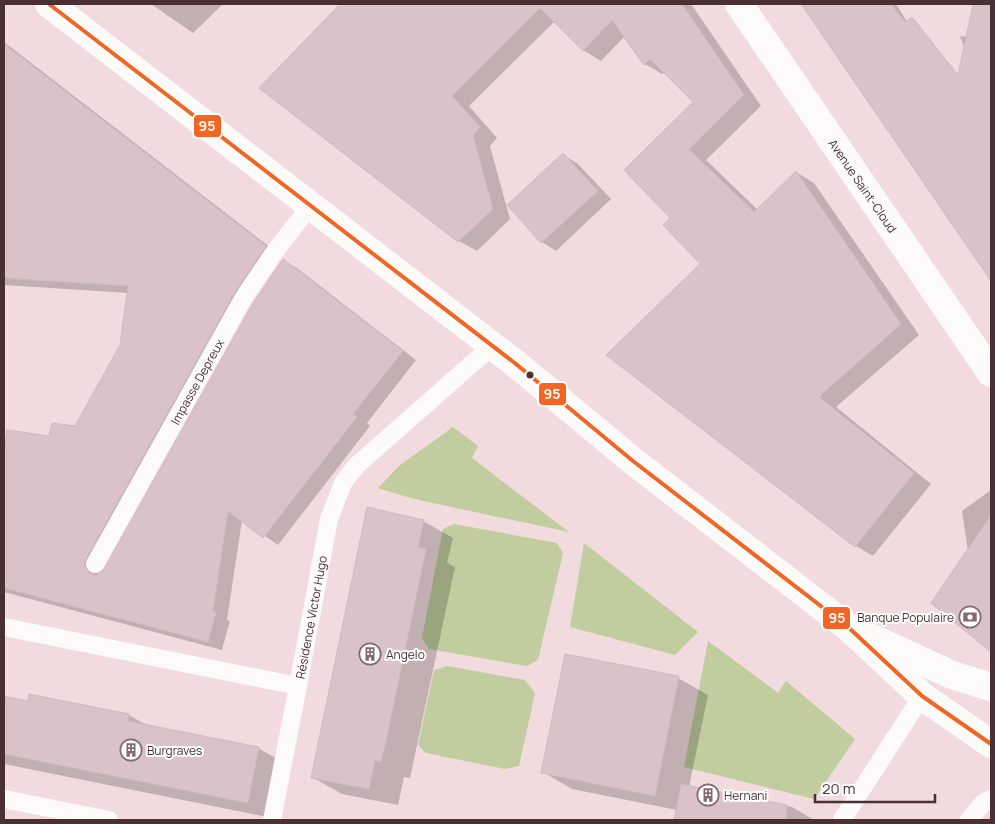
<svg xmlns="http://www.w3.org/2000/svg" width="995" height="824" font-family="Manrope,sans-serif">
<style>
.green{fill:#c1cd9e}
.shadow{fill:#0003}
.building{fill:#d9c3c8;stroke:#cfbac0}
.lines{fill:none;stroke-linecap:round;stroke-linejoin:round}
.lane{stroke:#fdfafa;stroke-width:18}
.street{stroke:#fdfafa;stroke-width:28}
.bus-1-casing{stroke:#fff;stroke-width:8}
.bus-1{stroke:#f26522;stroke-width:4}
.bus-dot{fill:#4a2f33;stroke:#fff;stroke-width:2}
.labels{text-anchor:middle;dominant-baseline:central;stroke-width:4;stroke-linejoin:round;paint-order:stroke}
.street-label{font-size:12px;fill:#4a2f33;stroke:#fff}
.poi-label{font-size:12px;fill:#4a2f33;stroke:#fff;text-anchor:start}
.line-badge{stroke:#fff;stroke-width:2}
.badge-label{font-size:14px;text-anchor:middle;font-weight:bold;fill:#fff}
</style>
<rect width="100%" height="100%" fill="#f2dbde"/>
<!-- green -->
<path class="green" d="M453,427L478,446L472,458L569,532L414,499L378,488L399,466Z
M454,524L557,543L563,553L538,660L527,666L429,649L422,638L443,529Z
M584,543L698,632L675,655L570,627Z
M708,641L778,693L786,681L855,739L814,799L684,767Z
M447,666L525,680L535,693L519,766L505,769L426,753L418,745L434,670Z"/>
<!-- shadow -->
<path class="shadow" d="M151,4H223L193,33Z
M342,4H691L761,106L706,160L758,210L796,172L814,183L919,335L836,407L931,484L873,556L856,546L702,264L672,218L695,102L665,72L662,74L645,64L625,36L601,61L583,50L555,21L469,106L497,138L490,146L510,219L477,251L459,241L261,88Z
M802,4H896L907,22L924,38L991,133V280Z
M960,36L991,41V122Z
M4,42L280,255L249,300L100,567V575L105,570L283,260L298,269L416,360L367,423L370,426L278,545L242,520L227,620L230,621L222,650L4,592V462L8,432L50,438L75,428L122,345L128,293L4,285Z
M563,155L577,163L611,199L556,251L542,242L509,205Z
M991,490V650L933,602L968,551L962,511Z
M423,521L453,538L447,563L455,567L410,778L404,777L398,805L342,794L312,777Z
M678,678L708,695L689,787L792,807L814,820H675L677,810L572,789L543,772Z
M4,697L29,702H70L129,715L148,726L258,748L288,765L277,819L4,764Z"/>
<!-- building -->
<path class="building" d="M340,4H682L744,95L689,149L754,212L796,171L901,324L819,397L914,473L855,547L606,355L700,264L663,225L670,218L624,170L693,102L650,59L644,65L612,20L583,51L540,8L452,96L480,127L473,135L493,209L458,242L259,88Z
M801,4H891L905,22L912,17L958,75L973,4H991V281Z
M4,44L266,246L235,292L86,559L84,565L89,573L96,575L104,569L253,303L283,259L403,351L353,414L357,417L263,538L228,511L213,611L216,612L208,642L4,588V452L7,430L49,436L52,423L75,426L120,345L128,286L4,278Z
M563,153L598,191L541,243L507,205Z
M367,507L424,520L418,547L426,549L387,737L381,762L375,761L369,789L311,778Z
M991,515V652L931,603Z
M565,654L679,676L655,796L541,773Z
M29,694L129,714L128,721L259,747L248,803L4,754V696L28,701Z
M681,784L787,805L786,820H674Z"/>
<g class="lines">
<!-- lane -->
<g class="lane">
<path id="s1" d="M95,564L244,297L273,254L310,206"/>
<path id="s2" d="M4,627L298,686L329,519L343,483L356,466L492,346"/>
<path d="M4,799L109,820"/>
<path d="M272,820L298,686"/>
<path d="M842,820L922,696"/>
<path d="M969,820L983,803L991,799"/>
</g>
<!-- street -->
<g class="street">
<path d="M49,4L516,364L633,461L848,627L922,696L991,744"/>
<path id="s3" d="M739,4L991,373"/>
<path d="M870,637L952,675L991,687"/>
</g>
<!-- bus-1 casing -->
<g class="bus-1-casing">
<path id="bus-1" d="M49,4L516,364L633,461L848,627L922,696L991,744"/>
</g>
<!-- bus-1 -->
<use href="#bus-1" class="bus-1"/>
</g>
<!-- icons -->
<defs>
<g id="bank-ring" transform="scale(1.125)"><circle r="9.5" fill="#fff" stroke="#856b6f" stroke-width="1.5"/><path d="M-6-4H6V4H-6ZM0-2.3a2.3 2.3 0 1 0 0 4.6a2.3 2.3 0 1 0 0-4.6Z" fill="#856b6f"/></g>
<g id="building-ring" transform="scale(1.125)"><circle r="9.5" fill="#fff" stroke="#856b6f" stroke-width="1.5"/><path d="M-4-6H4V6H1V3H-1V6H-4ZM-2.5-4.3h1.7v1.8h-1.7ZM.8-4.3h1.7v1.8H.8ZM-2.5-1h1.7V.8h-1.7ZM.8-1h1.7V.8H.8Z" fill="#856b6f"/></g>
</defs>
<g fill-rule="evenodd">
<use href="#bank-ring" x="970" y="617"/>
<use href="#building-ring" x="370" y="654"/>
<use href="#building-ring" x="131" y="750"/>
<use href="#building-ring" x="708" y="795"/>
</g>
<!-- markers -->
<circle class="bus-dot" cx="530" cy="375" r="4.5"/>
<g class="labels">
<!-- street labels -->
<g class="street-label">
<text stroke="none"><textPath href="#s3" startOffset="220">Avenue Saint-Cloud</textPath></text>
<text stroke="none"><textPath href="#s1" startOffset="209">Impasse Depreux</textPath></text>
<text stroke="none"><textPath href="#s2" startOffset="370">Résidence Victor Hugo</textPath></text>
</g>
<!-- poi labels -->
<g class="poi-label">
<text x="954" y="617" text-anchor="end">Banque Populaire</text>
<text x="386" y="654">Angelo</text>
<text x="147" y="750">Burgraves</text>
<text x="724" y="795">Hernani</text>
</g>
</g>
<g class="line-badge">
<rect x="193" y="114" width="29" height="24" rx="5" fill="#f26522"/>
<rect x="538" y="382" width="29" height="24" rx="5" fill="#f26522"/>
<rect x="822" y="606" width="29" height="24" rx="5" fill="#f26522"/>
</g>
<g class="badge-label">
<text x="207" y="131">95</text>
<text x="552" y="399">95</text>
<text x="837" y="623">95</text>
</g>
<!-- border -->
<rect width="995" height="824" fill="none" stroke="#4a2f33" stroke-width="10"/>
<!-- scale -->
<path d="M815 794v8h120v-8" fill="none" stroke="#4a2f33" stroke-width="2.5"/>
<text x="822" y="794" font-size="15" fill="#4a2f33" stroke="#ffffff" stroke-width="4" paint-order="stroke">20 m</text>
</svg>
